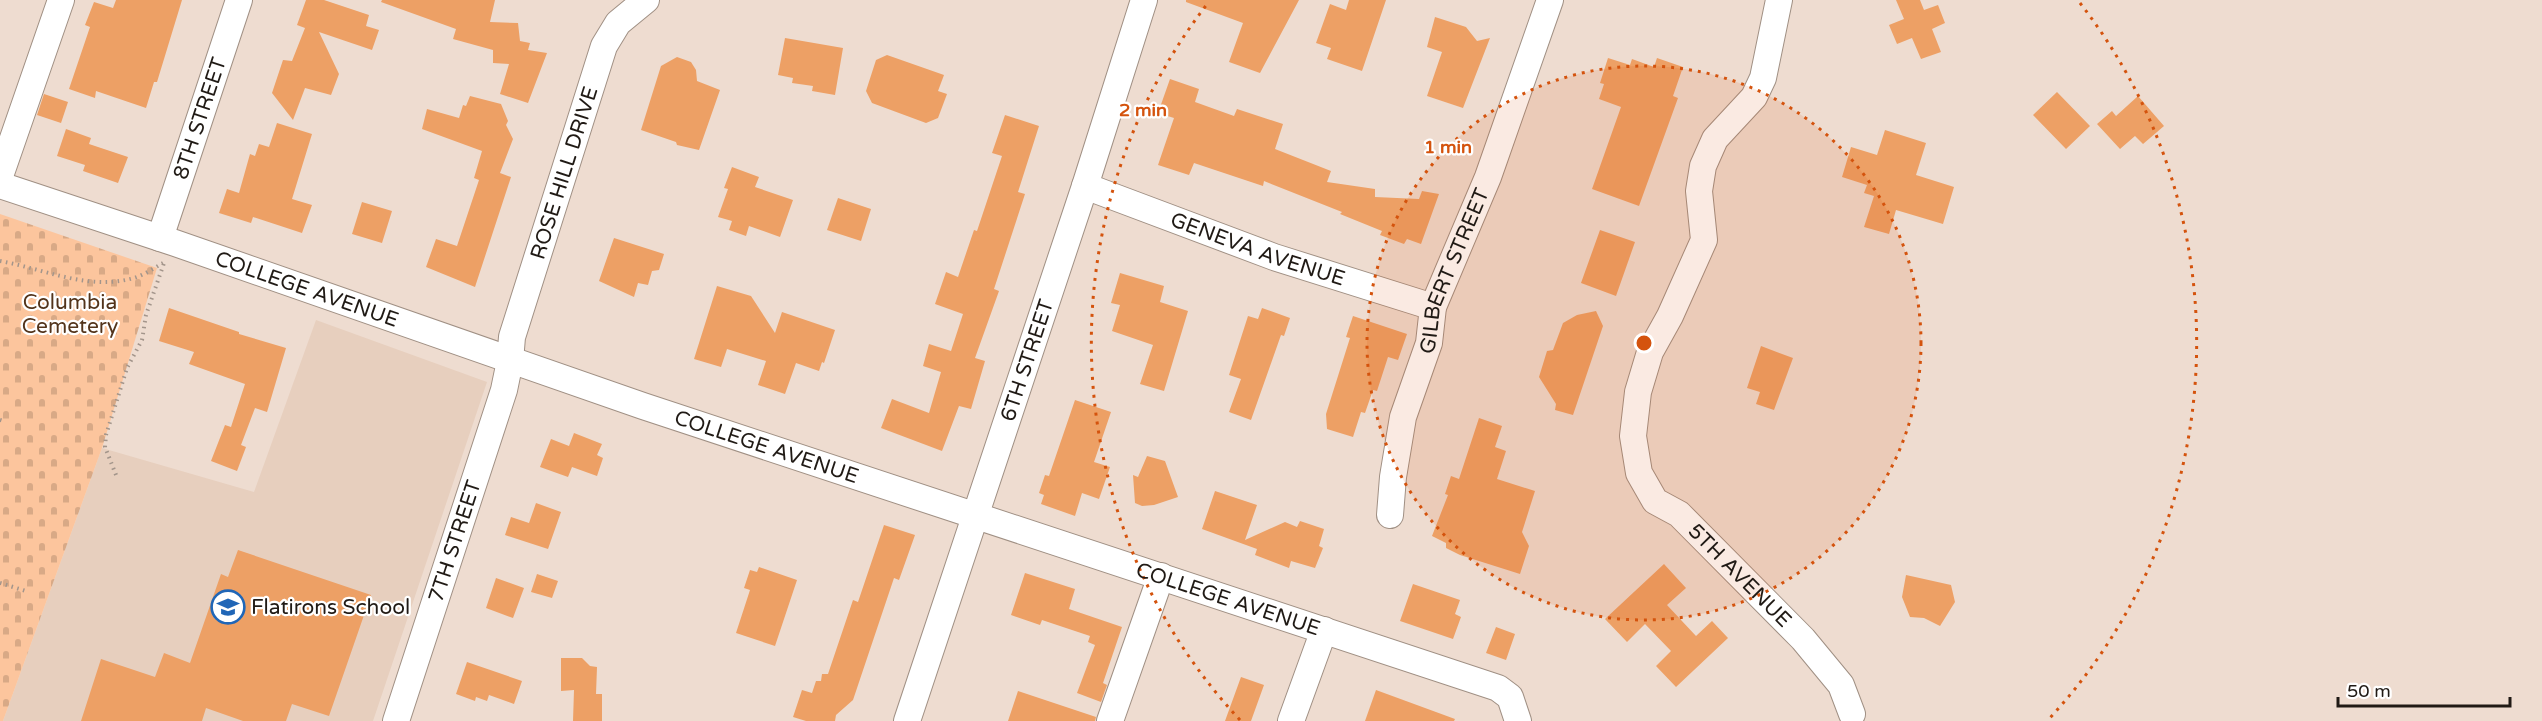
<svg xmlns="http://www.w3.org/2000/svg" width="2542" height="721" font-family="'Varela Round',sans-serif">
<style>
.built{fill:#e7cfbe}
.cemetery{fill:url(#cemetery-stones)}
.building{fill:#eda065}
.lines{fill:none;stroke-linecap:round;stroke-linejoin:round}
.minor-casing{stroke:#a09084;stroke-width:28}
.path{stroke:#a3958b;stroke-width:4;stroke-dasharray:1.5 4.5;stroke-linecap:butt}
.minor{stroke:#fff;stroke-width:26}
.ring{fill:none;stroke:#d4530d;stroke-width:3;stroke-dasharray:3 6}
.labels{text-anchor:middle;dominant-baseline:central;stroke-width:4.5;stroke-linejoin:round;paint-order:stroke}
.street-label{font-size:21px;fill:#201a15;stroke:#fff}
.park-label{font-size:21px;fill:#53341b;stroke:#fff}
.poi-label{font-size:21px;fill:#201a15;stroke:#fff;text-anchor:start}
.centre{fill:#d4530d;stroke:#fff;stroke-width:3}
.ring-label{font-size:18px;text-anchor:middle;font-weight:bold;fill:#d4530d;stroke:#fff;stroke-width:4.5;stroke-linejoin:round;paint-order:stroke}
</style>
<defs>
<pattern id="cemetery-stones" width="16" height="16" patternUnits="userSpaceOnUse" patternTransform="scale(1.5)"><rect width="16" height="16" fill="#fcc59d"/><path d="M2 7V4a2 2 0 0 1 4 0v3zM10 15v-3a2 2 0 0 1 4 0v3z" fill="#d8a986"/></pattern>
</defs>
<rect width="100%" height="100%" fill="#eedcd0"/>
<!-- built -->
<path class="built" d="M316,320L487,382L373,721H3L102,448L254,492Z"/>
<!-- cemetery -->
<path class="cemetery" d="M0,214L157,268L102,448L3,721H0Z"/>
<!-- building -->
<path class="building" d="M116,0H182L157,82H154L146,108L96,91L95,98L69,89L90,27L85,25L94,2L113,8Z
M306,0H324L369,15L366,26L379,30L372,50L319,32L339,74L331,95L305,88L293,120L272,93L283,60L292,61L305,28L297,25Z
M382,0H495L490,22L518,23L520,41L530,43L528,50L547,53L528,103L500,94L509,64L493,63V50L453,39L456,29L381,2Z
M1186,0H1299L1260,73L1229,62L1243,23L1186,2Z
M1349,0H1386L1362,71L1327,59L1331,48L1316,43L1330,4L1346,10Z
M1896,0H1920L1924,10L1938,5L1945,23L1932,29L1941,52L1921,59L1912,38L1897,44L1889,25L1904,19Z
M1435,17L1466,27L1477,41L1490,38L1463,108L1427,96L1442,52L1427,47Z
M785,38L843,48L835,95L812,91L813,86L792,83L793,78L778,75Z
M887,55L944,75L938,91L947,94L938,118L926,123L872,103L866,91L876,60Z
M677,57L691,62L696,70L697,81L720,90L699,150L677,145L676,142L641,130L661,66Z
M1608,58L1630,65L1632,59L1654,67L1657,58L1683,67L1673,96L1678,98L1639,206L1592,189L1621,107L1599,99L1604,84L1600,83Z
M1170,79L1199,89L1195,102L1234,116L1237,109L1283,124L1275,149L1331,171L1327,182L1375,189V197L1419,199L1422,191L1439,194L1421,244L1407,239L1404,244L1380,235L1382,231L1340,214L1342,212L1264,181L1263,186L1194,163L1189,175L1158,165L1174,118L1158,113Z
M2057,92L2090,126L2066,149L2033,115Z
M44,94L68,102L61,123L37,115Z
M470,96L501,104L508,121L506,125L513,139L500,173L511,177L475,287L426,267L436,239L457,246L479,180L474,178L482,151L422,129L427,109L459,118L463,105L466,106Z
M2138,96L2164,126L2143,144L2135,136L2120,149L2097,124L2112,111L2116,116Z
M1005,115L1039,126L1018,192L1025,194L994,289L999,291L975,358L985,361L971,409L959,406L942,451L881,428L892,399L929,413L941,372L923,366L929,344L951,351L963,314L935,304L946,272L958,277L974,230L977,231L1002,156L992,153Z
M277,123L312,134L292,199L312,205L302,233L253,217L251,223L219,213L227,189L239,193L250,154L255,156L259,144L269,147Z
M66,129L91,138L89,144L128,157L118,183L83,171L85,165L57,156Z
M1885,130L1926,143L1916,175L1954,187L1943,224L1896,210L1889,234L1864,227L1874,196L1864,193L1867,185L1842,177L1851,147L1877,155Z
M732,167L759,177L755,187L793,200L780,237L749,226L746,236L729,230L732,221L718,217L728,189L724,188Z
M838,198L871,209L861,241L827,230Z
M362,202L392,211L382,243L352,234Z
M1600,230L1635,242L1616,296L1581,283Z
M614,238L664,254L659,270L652,271L648,285L638,283L634,297L599,281Z
M1120,273L1164,286L1160,302L1188,311L1164,391L1140,384L1153,345L1112,331L1120,305L1111,303Z
M717,286L751,296L775,333L782,312L835,330L824,363L822,362L819,371L796,363L785,394L758,385L766,361L727,349L721,367L694,359Z
M169,308L239,332V334L286,348L267,412L255,408L241,445L246,447L237,471L211,461L225,425L231,427L245,384L189,364L194,352L159,341Z
M1262,308L1290,318L1284,336L1281,335L1251,420L1229,412L1241,379L1229,375L1248,316L1258,319Z
M1596,311L1603,326L1573,415L1555,410L1556,404L1539,377L1547,351L1553,350L1563,323L1577,315Z
M1353,316L1407,334L1398,360L1388,357L1377,391L1373,390L1365,413L1361,412L1353,437L1327,429L1326,414L1350,338L1346,337Z
M1761,346L1793,358L1774,410L1756,404L1760,392L1747,388Z
M1075,400L1111,412L1094,462L1110,467L1099,499L1082,493L1075,516L1041,504L1044,495L1039,493L1045,475L1049,476Z
M1479,418L1502,426L1495,447L1506,451L1497,479L1535,491L1522,532L1529,546L1520,574L1460,555L1446,548V543L1432,536L1448,495L1445,494L1451,476L1459,479Z
M574,433L602,444L597,455L603,458L597,476L572,467L568,477L540,467L551,439L569,446Z
M1147,456L1165,461L1178,497L1154,505L1142,506L1135,503L1133,475L1138,477Z
M1215,491L1257,505L1245,540L1285,522L1297,527L1300,521L1324,529L1319,546L1323,548L1315,568L1291,561L1289,568L1255,555L1257,549L1202,529Z
M536,503L561,512L548,549L505,535L511,517L529,523Z
M884,525L915,535L899,580L894,578L853,700L836,715L835,721H806L793,717L802,690L812,693L816,681H821L822,674H828L853,600L858,602Z
M238,550L371,595L329,716L292,704L286,721H243L206,708L202,721H81L101,659L155,677L164,653L190,663L221,574L228,577Z
M1664,564L1686,588L1667,605L1696,636L1712,621L1728,638L1676,687L1656,666L1671,651L1645,624L1627,642L1605,619Z
M759,567L797,580L775,646L736,633L750,590L744,588L750,570L757,572Z
M1025,573L1075,589L1069,609L1122,627L1103,683L1107,685L1101,702L1077,693L1095,645L1088,642L1090,636L1042,620L1040,625L1011,615Z
M537,574L558,581L552,598L531,592Z
M1906,575L1951,585L1955,602L1940,626L1924,618L1910,617L1902,597Z
M496,578L524,588L513,618L486,608Z
M1413,584L1460,600L1455,614L1461,617L1453,639L1400,621Z
M1496,627L1515,634L1506,660L1486,653Z
M561,658H582L590,666L597,667L596,694H602V721H573L574,690L561,691Z
M467,662L522,681L514,704L489,695L487,701L476,697L475,701L456,694Z
M1241,677L1264,685L1251,721H1225Z
M1376,690L1455,719L1454,721H1365Z
M1018,691L1096,717L1095,721H1008Z"/>
<g class="lines">
<!-- minor casing -->
<g class="minor-casing">
<g id="minor">
<path id="s1" d="M1779,0L1763,78L1754,97L1715,139L1703,166L1699,191L1704,240L1670,316L1650,352L1638,392L1633,436L1639,473L1655,501L1679,514L1803,639L1841,685L1852,714"/>
<path d="M0,176L61,0"/>
<path id="s2" d="M0,185L175,243L643,406L1498,688L1510,697L1518,721"/>
<path id="s3" d="M1085,186L1274,257L1433,307"/>
<path id="s4" d="M160,238L239,0"/>
<path id="s5" d="M1390,515L1393,477L1403,417L1429,343L1433,307L1488,177L1550,0"/>
<path id="s6" d="M396,721L504,390L510,361L512,337L604,46L618,23L646,0"/>
<path id="s7" d="M907,721L1085,186L1144,0"/>
<path d="M1110,721L1161,576"/>
<path d="M1291,721L1324,630"/>
</g>
</g>
<!-- path -->
<path class="path" d="M0,261C45,269 88,291 134,278C144,275 154,268 163,263
M0,420L3,421
M116,475L105,447L106,435L127,368L142,340L146,315L164,263
M0,583L26,591"/>
<!-- minor -->
<use href="#minor" class="minor"/>
</g>
<!-- distance rings -->
<circle cx="1644" cy="343" r="277" fill="#d4530d" fill-opacity=".12"/>
<g class="ring">
<circle cx="1644" cy="343" r="277"/>
<path d="M1240 720A553 553 0 0 1 1208 3M2080 3A553 553 0 0 1 2048 720"/>
</g>
<!-- icons -->
<defs>
<g id="school-ring" transform="scale(1.725)"><circle r="9.5" fill="#fff" stroke="#2066b7" stroke-width="1.5"/><path d="M0-5L7-2L0 1L-7-2ZM-4 1L0 2.5L4 1V4Q0 6-4 4Z" fill="#2066b7"/></g>
</defs>
<g fill-rule="evenodd">
<use href="#school-ring" x="228" y="607"/>
</g>
<g class="labels">
<!-- street labels -->
<g class="street-label">
<text stroke="none"><textPath href="#s4" startOffset="126">8TH STREET</textPath></text>
<text stroke="none"><textPath href="#s6" startOffset="574">ROSE HILL DRIVE</textPath></text>
<text stroke="none"><textPath href="#s3" startOffset="184">GENEVA AVENUE</textPath></text>
<text stroke="none"><textPath href="#s5" startOffset="254">GILBERT STREET</textPath></text>
<text stroke="none"><textPath href="#s2" startOffset="324">COLLEGE AVENUE</textPath></text>
<text stroke="none"><textPath href="#s7" startOffset="380">6TH STREET</textPath></text>
<text stroke="none"><textPath href="#s2" startOffset="810">COLLEGE AVENUE</textPath></text>
<text stroke="none"><textPath href="#s6" startOffset="189">7TH STREET</textPath></text>
<text stroke="none"><textPath href="#s1" startOffset="656">5TH AVENUE</textPath></text>
<text stroke="none"><textPath href="#s2" startOffset="1296">COLLEGE AVENUE</textPath></text>
</g>
<!-- park labels -->
<g class="park-label">
<text x="70" y="302">Columbia<tspan x="70" dy="24">Cemetery</tspan></text>
</g>
<!-- poi labels -->
<g class="poi-label">
<text x="251" y="607">Flatirons School</text>
</g>
</g>
<circle cx="1644" cy="343" r="9" class="centre"/>
<g class="ring-label">
<text x="1143" y="116">2 min</text>
<text x="1448" y="153">1 min</text>
</g>
<!-- scale -->
<path d="M2338 697v9h172v-9" fill="none" stroke="#201a15" stroke-width="3"/>
<text x="2347" y="697" font-size="18" fill="#201a15" stroke="#ffffff" stroke-width="4.5" paint-order="stroke">50 m</text>
</svg>
